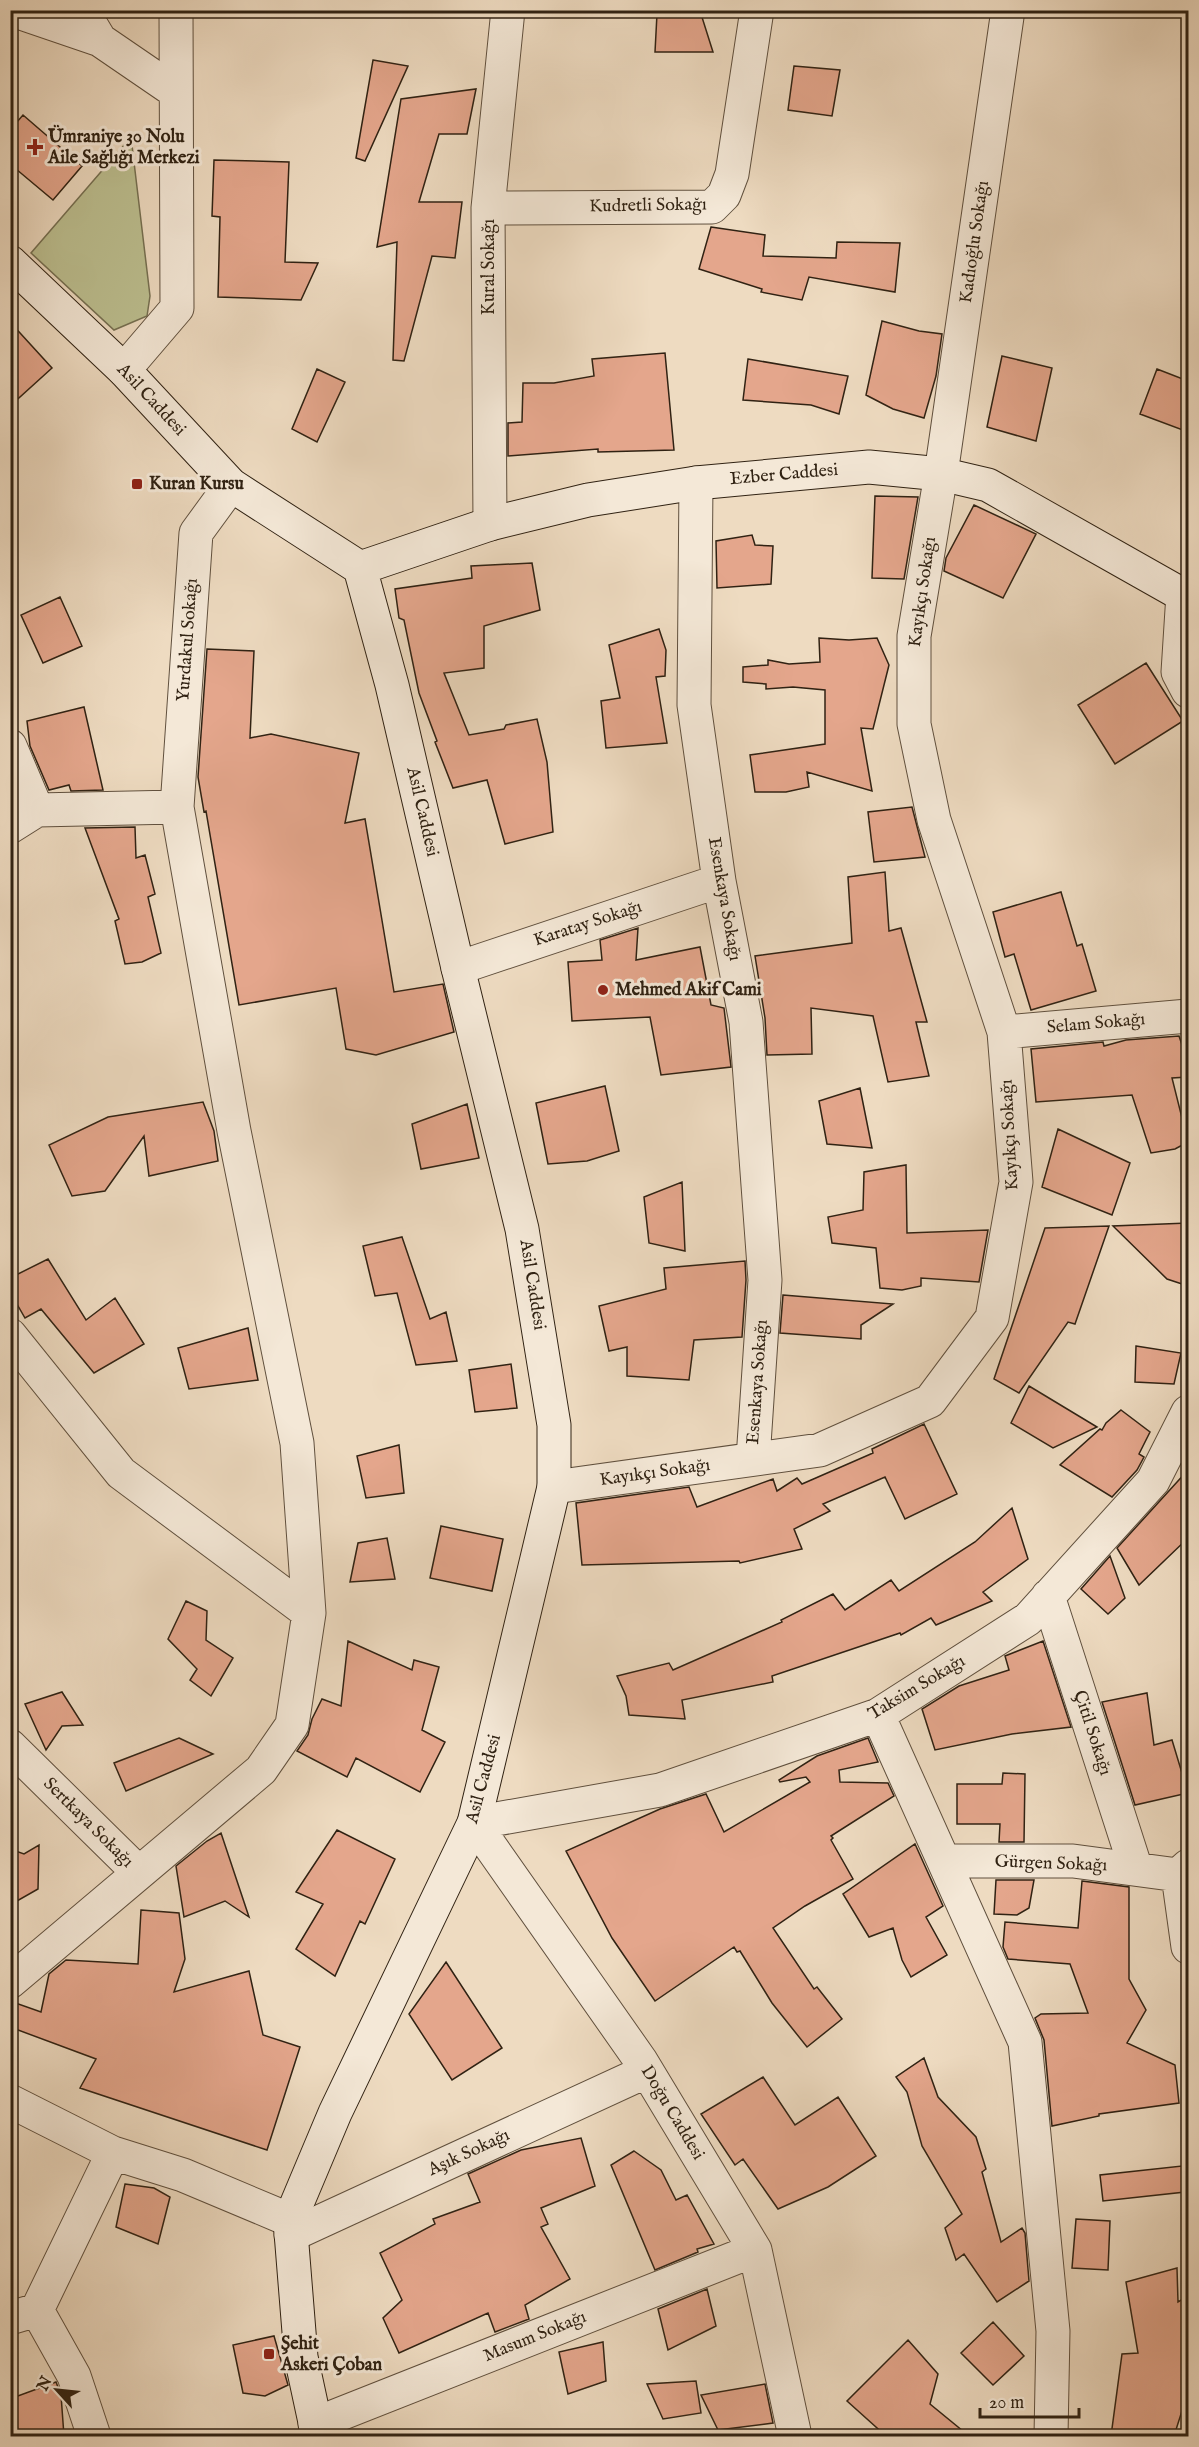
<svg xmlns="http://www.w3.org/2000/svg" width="1199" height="2447" font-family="'IM FELL English',serif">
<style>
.green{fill:#bcbf90;stroke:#767052;stroke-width:1.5}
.building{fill:#e4a68c;stroke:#302213;stroke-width:1.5}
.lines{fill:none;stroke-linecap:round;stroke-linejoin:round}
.street-casing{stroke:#60503e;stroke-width:35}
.secondary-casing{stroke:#302213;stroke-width:35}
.street{stroke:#f4e8d7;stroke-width:33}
.secondary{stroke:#f4e8d7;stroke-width:33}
.poi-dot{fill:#8f2418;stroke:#f4e8d7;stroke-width:2}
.labels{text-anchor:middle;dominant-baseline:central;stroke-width:6;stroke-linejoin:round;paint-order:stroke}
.poi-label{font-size:18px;font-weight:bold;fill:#302213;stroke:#f4e8d7;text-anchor:start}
.street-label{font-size:18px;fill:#302213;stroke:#f4e8d7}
</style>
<rect width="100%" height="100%" fill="#eedbc1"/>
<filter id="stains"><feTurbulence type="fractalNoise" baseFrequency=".00333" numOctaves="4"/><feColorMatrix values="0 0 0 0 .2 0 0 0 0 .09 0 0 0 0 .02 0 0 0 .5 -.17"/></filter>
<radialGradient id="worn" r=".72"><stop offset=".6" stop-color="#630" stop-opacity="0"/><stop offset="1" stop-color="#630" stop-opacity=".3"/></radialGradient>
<!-- green -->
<path class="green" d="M131,137L150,296L147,316L114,330L31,253Z"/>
<!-- building -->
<path class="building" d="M657,14H701L713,52H655Z
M373,60L408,66L365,161L356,158Z
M794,66L840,70L832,116L788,110Z
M476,89L467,134H439L419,202H462L455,258L432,256L404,361L393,360L397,242L377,247L401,99Z
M23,115L82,166L53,200L10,164V130Z
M214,160L289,162L285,262L318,263L301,300L218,297L220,217L212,216Z
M711,227L765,235L763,256L836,258L837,242L900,243L895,292L809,277L802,300L761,292L762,289L699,269Z
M882,321L919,331L942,334L936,376L924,418L893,409L866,395Z
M10,322L52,368L10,406Z
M665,353L674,450L598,452V449L508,456V423L522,422L523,383H554L594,376L592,359Z
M1002,356L1052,368L1036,441L987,427Z
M748,359L848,376L839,414L811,405L743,400Z
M317,369L345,382L317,442L292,429Z
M1157,369L1188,381V432L1140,414Z
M875,496L918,497L904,579L872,578Z
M974,505L1036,534L1003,598L944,571L946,558Z
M752,535L755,545L773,546L771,584L717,588L716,541Z
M532,563L540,610L484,626V668L444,673L469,735L504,729L506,725L537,719L547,762L553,832L505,844L487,780L453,788L435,742L437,741L419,693L404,620L399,618L395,589L472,578L471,566Z
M60,597L82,646L43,663L21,615Z
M659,629L666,650L665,676L656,677L667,743L606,748L601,701L620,698L609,645Z
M819,638L849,640L877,638L889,665L873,729L861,728L872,791L807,772L809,787L786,792H755L750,755L825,744V690L793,687L766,689V684L743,682V667L768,665V660L789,664L820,662Z
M207,649L254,651L250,738L271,734L359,753L345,823L365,819L394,992L443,984L454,1032L376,1055L346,1049L336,988L239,1005L206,811L204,812L198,777Z
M1146,663L1183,721L1115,764L1078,705Z
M84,707L103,790L71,791L69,785L49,790L30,746L27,721Z
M912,807L925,857L874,862L868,812Z
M135,827L136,858L145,855L155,894L148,897L161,953L142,962L125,964L115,921L119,919L85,828Z
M885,872L889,931L901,928L927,1022H916L929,1076L888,1082L873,1016L811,1008L812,1054L767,1055L765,1018L755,956L852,943L848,877Z
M1061,892L1077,946L1082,944L1096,991L1031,1010L1014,954L1005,957L993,912Z
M638,928L636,960L700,947L711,1005L724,1008L731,1067L661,1075L650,1017L572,1021L568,962L602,960L600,940Z
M1179,1036L1188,1063V1077L1172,1078L1188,1142L1175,1149L1151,1153L1132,1095L1036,1102L1031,1049L1103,1042L1104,1046L1126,1040Z
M605,1086L619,1151L587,1161L548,1164L536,1103Z
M860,1088L872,1148L827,1144L819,1101Z
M203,1102L214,1131L218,1161L149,1176L144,1136L105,1191L72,1196L49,1145L108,1117Z
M467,1104L479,1158L421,1169L412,1124Z
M1058,1129L1130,1163L1112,1215L1042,1187Z
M906,1165L907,1233L988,1230L979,1282L921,1278V1286L902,1290L880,1288L876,1248L832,1243L828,1217L863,1210L864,1172Z
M682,1182L685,1251L649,1243L644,1197Z
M1188,1223V1286L1167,1279L1113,1226Z
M1109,1226L1075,1324L1068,1322L1019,1393L994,1379L1045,1228Z
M402,1237L430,1319L446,1312L457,1361L416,1365L397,1293L375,1296L363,1246Z
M48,1259L86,1320L115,1298L144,1344L94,1373L41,1309L25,1318L10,1292V1278Z
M745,1261L746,1280L742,1337L694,1340L689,1380L627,1376V1347L609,1351L599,1306L666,1289L664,1268Z
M783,1295L893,1304L861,1325V1339L780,1333Z
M248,1328L258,1380L189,1389L178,1348Z
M1136,1346L1181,1353L1174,1384L1135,1382Z
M511,1364L517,1408L475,1412L469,1370Z
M1029,1386L1097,1427L1053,1448L1011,1423Z
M1121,1410L1150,1432L1139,1454L1144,1457L1137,1470L1112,1497L1060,1465L1100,1429L1102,1430L1106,1423Z
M924,1424L957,1494L905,1519L885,1477L823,1504L830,1511L794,1529L802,1549L740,1563L739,1561L582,1565L576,1503L689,1487L697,1507L773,1479L777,1491L797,1478L802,1484L873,1453L872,1449Z
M399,1445L404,1493L366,1498L357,1456Z
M1188,1470V1538L1139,1585L1117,1548Z
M1012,1508L1028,1559L983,1592L992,1601L936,1625L931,1618L901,1635L900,1633L772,1676L773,1682L682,1700L685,1719L629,1715L626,1696L617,1676L669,1663L673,1670L782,1622L781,1620L833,1594L845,1610L891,1580L899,1591L975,1542Z
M441,1526L503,1539L492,1591L430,1578Z
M387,1538L395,1579L350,1582L358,1543Z
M1110,1556L1125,1598L1108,1614L1081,1589Z
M186,1601L207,1611L206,1640L233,1658L211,1696L190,1680L197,1669L168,1639Z
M348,1641L412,1670L414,1660L439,1667L422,1730L445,1742L420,1792L356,1758L347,1777L297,1751L308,1735L312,1719L322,1699L341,1706Z
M1043,1641L1071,1727L1012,1734L935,1750L922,1709L959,1686L1009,1670L1005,1656Z
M62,1692L83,1725L62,1726L46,1750L25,1704Z
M1147,1693L1154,1745L1172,1740L1188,1793L1135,1805L1102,1702Z
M179,1738L213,1754L126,1791L114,1763Z
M868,1738L878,1762L839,1770L840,1782L888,1783L894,1796L831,1836L833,1838L831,1840L853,1879L805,1906L773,1928L814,1989L817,1987L842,2019L807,2047L772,2003L740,1951L737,1952L734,1947L655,2001L612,1938L566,1851L660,1809L706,1794L724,1832L810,1782L806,1777L780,1782L779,1780L817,1756Z
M1003,1773L1025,1774L1024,1842H999L1000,1824H957V1784H1002Z
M337,1830L395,1859L365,1924L360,1921L335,1976L296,1949L323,1904L296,1892Z
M221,1833L249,1917L225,1901L184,1917L176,1866L207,1841Z
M915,1844L943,1906L926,1917L947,1955L911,1977L902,1960L893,1928L869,1937L843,1894Z
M39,1845L38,1889L10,1905V1849L24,1854Z
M996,1880H1034L1029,1908L1017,1915L994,1914Z
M1082,1881L1129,1887V1979L1146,2010L1127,2043L1175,2065L1179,2103L1099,2114V2116L1052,2126L1044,2040L1035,2018L1041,2014L1088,2013L1070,1964L1008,1959L1003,1947L1005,1922L1078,1928Z
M141,1910L179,1913L185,1959L174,1992L249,1971L263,2035L300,2047L267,2150L80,2088L96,2059L10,2027V2001L41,2012L49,1974L66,1960L138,1964Z
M446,1962L502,2048L452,2080L409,2014Z
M924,2058L938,2097L976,2137L986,2169L982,2172L1001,2242L1022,2228L1025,2233L1029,2281L997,2302L964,2254L956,2260L945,2228L962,2214L922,2146L907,2092L896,2077Z
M763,2077L795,2125L838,2097L876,2156L828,2187L778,2209L743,2159L735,2165L701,2114Z
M581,2138L595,2186L541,2208L548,2224L541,2227L570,2279L525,2305L529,2319L495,2332L488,2313L399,2353L383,2318L402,2300L380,2253L435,2224L433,2219L480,2202L468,2174L521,2150Z
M634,2151L661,2170L676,2200L687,2195L714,2244L697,2249L698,2252L655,2270L611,2165Z
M1182,2166L1185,2192L1103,2201L1100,2175Z
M125,2184L154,2188L170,2197L158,2244L116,2227Z
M1076,2219L1110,2221L1108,2270L1072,2268Z
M1177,2268L1178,2302L1188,2296V2392L1174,2436H1111L1122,2354L1138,2353L1126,2282Z
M707,2289L716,2326L668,2350L658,2309Z
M993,2322L1024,2356L993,2385L961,2353Z
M274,2336L288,2385L265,2396L243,2393L233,2345Z
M908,2340L938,2374L930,2404L969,2436H886L847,2401Z
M603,2342L606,2381L568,2394L559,2352Z
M696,2381L701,2413L663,2419L647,2384Z
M56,2382L61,2395L64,2436H18L15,2397Z
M765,2384L773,2423L718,2430L701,2395Z"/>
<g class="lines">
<!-- street casing -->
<g class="street-casing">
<path id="street" d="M12,10L100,40
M82,10L100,40L176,92
M488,208L712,207L724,195L732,174L757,10
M124,370L177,308L176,10
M696,483L694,705L719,881L746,1022L765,1280L753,1459
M490,524L488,208L508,10
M1183,594L1178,672L1188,691
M10,746L37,810
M177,807L196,533L231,485
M10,827L37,810L177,807L234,1131L297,1443L309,1613L292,1725L261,1770L10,1982
M458,968L719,881
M1004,1032L1188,1016
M10,1335L121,1473L309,1613
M554,1487L820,1450L930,1401L992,1318L1016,1182L1004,1032L934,820L914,724V636L941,474L1008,10
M1048,1596L1136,1869
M878,1715L1025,2042L1053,2331L1051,2436
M10,1746L139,1873
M946,1861H1073L1178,1875L1188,1866
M1178,1875L1188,1947
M10,2101L113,2153L183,2175L290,2220
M291,2235L647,2071
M37,2310L74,2376L94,2436
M10,2318L37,2310L113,2153
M315,2424L755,2250
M795,2436L755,2250L641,2061L474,1823L660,1790L878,1715L1028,1619L1153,1481L1188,1412"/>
</g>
<!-- secondary casing -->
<g class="secondary-casing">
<path id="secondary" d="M10,262L124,370L231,485L360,568L392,685L458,968L522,1229L554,1425V1487L474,1823L335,2113L290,2220L301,2357L318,2436
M360,568L490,524L588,500L696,483L869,467L941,474L988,485L1188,598"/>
</g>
<!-- street -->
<use href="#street" class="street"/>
<!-- secondary -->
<use href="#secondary" class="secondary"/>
</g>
<!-- markers -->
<g class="poi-dot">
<path d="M32 138h6v6h6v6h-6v6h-6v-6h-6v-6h6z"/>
<rect x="131" y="478" width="12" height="12" rx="3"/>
<circle cx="603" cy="990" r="6"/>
<rect x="263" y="2348" width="12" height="12" rx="3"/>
</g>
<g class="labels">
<!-- poi labels -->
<g class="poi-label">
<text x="48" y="137">Ümraniye 30 Nolu<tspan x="48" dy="21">Aile Sağlığı Merkezi</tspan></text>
<text x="149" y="484">Kuran Kursu</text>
<text x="615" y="990">Mehmed Akif Cami</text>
<text x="281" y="2344">Şehit<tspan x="281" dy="21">Askeri Çoban</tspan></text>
</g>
<!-- street labels -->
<g class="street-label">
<text transform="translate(648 206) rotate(-1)">Kudretli Sokağı</text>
<text transform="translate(975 242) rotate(-82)">Kadıoğlu Sokağı</text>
<text transform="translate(489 267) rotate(-90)">Kural Sokağı</text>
<text transform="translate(151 400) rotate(47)">Asil Caddesi</text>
<text transform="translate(784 475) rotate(-5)">Ezber Caddesi</text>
<text transform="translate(923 592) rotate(-82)">Kayıkçı Sokağı</text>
<text transform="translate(188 640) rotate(-86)">Yurdakul Sokağı</text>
<text transform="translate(422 812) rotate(77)">Asil Caddesi</text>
<text transform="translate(724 899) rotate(80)">Esenkaya Sokağı</text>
<text transform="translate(588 924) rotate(-18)">Karatay Sokağı</text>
<text transform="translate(1096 1024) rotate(-5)">Selam Sokağı</text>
<text transform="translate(1010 1135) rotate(-93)">Kayıkçı Sokağı</text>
<text transform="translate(532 1285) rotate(81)">Asil Caddesi</text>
<text transform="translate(758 1382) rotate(-86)">Esenkaya Sokağı</text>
<text transform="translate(655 1473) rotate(-8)">Kayıkçı Sokağı</text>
<text transform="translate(917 1688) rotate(-31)">Taksim Sokağı</text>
<text transform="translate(1092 1733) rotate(72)">Çitil Sokağı</text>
<text transform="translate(484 1779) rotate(-75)">Asil Caddesi</text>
<text transform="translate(88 1823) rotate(45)">Sertkaya Sokağı</text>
<text transform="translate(1051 1864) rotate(2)">Gürgen Sokağı</text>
<text transform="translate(672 2113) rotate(59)">Doğu Caddesi</text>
<text transform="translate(469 2153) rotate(-25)">Aşık Sokağı</text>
<text transform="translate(535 2337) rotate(-22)">Masum Sokağı</text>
</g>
</g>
<!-- margin -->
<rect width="1199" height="2447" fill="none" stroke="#eedbc1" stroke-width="36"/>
<rect x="12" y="12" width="1175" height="2423" fill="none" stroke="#302213" stroke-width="3"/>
<rect x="18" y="18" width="1163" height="2411" fill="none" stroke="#302213" stroke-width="1.5"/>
<!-- north arrow -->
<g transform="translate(57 2390) rotate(297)" stroke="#f4e8d7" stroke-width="4.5" paint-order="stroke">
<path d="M0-4.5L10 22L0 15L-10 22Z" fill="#302213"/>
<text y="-9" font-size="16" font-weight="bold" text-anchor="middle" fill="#302213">N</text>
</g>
<!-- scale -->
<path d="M980 2408v9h99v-9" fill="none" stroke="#302213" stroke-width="3"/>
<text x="989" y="2408" font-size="18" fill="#302213" stroke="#f4e8d7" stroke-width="4.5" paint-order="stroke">20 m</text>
<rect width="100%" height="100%" filter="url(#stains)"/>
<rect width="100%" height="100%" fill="url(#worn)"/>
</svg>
